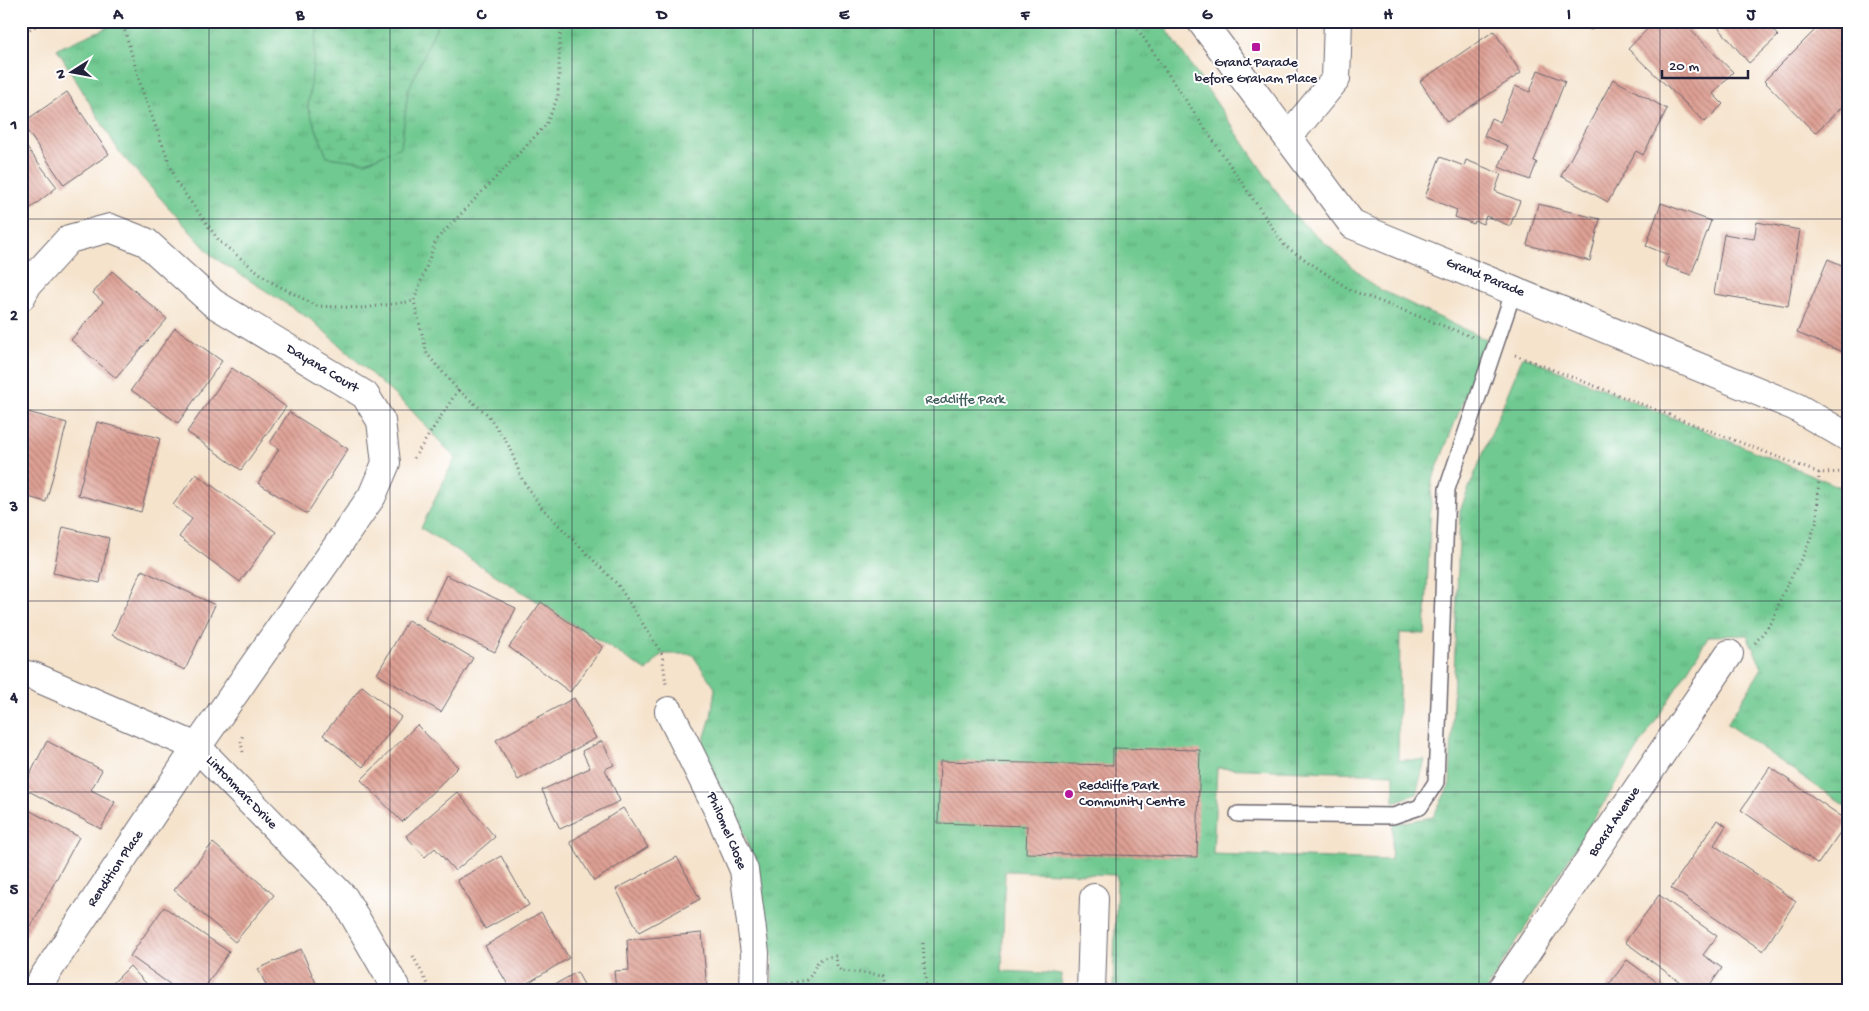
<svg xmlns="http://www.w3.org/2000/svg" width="1869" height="1011" font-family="'Gochi Hand',sans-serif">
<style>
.grass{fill:url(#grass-tufts);stroke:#487666}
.wetland{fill:url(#wetland-marsh);stroke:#487666}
.building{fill:url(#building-back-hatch)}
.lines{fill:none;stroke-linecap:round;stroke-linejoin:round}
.lane-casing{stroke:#6c666e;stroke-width:18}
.street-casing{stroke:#6c666e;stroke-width:30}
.path{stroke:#6c666e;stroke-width:3;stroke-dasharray:1 4;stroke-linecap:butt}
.lane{stroke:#fff;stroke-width:15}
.street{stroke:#fff;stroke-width:28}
.grid{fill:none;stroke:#22223b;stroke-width:1;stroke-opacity:0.55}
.poi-dot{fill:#b5179e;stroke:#fff;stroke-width:2}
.labels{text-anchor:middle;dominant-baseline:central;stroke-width:4;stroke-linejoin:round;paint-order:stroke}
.poi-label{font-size:14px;fill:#22223b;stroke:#fff}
.street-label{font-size:14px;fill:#22223b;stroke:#fff}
.park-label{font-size:14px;fill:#3d5c59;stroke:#fff}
.neatline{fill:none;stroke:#22223b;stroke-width:2}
.grid-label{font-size:16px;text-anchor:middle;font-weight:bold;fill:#22223b}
</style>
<defs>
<pattern id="grass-tufts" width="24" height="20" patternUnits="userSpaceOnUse" patternTransform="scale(1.25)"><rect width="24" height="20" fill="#6fc990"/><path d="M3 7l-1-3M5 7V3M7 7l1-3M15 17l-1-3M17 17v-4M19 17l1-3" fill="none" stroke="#60ac7d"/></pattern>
<pattern id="wetland-marsh" width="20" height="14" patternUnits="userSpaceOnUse" patternTransform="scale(1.25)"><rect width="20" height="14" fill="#6fc990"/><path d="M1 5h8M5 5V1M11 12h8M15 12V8" fill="none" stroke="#60ac7d"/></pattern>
<pattern id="building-back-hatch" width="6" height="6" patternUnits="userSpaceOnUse" patternTransform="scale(1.25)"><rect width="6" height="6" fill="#dea094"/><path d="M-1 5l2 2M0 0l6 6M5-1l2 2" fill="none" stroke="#b4827a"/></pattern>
</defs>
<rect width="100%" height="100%" fill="#fff"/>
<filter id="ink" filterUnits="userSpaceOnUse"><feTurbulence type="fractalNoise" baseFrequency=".02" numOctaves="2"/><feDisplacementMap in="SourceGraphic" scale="10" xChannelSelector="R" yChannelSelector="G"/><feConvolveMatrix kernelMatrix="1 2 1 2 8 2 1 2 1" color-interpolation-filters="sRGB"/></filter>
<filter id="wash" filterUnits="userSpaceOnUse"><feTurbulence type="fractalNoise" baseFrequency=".0096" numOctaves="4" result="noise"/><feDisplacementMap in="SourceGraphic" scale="20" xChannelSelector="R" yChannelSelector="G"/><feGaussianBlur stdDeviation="1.12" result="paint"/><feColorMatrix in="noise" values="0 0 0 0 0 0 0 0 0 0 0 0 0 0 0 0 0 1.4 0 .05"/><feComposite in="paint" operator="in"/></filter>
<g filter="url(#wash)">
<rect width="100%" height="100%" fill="#f5e3cc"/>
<!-- grass -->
<path class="grass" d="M122,21H1161L1291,213L1375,287L1487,340L1432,481L1425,634L1400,633L1398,760H1425L1416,794L1394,802V774L1217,768L1213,854L1391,860L1393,824L1433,817L1450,784L1460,510L1523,356L1848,490V808L1727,724L1762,668L1747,635L1709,636L1486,990H1113L1117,875L1005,871L1002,971L1062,974L1061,990H772L773,957L747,840L701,749L711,717L715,688L692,654H662L647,671L421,528L455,458L412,411L313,321L213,257L120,153L57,49Z"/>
<!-- wetland -->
<path class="wetland" d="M318,21H439L408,91L401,147L366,162L327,157L308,108Z"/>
<g id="blocks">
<!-- building -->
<path class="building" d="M1586,21H1613L1590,30Z
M1655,21H1681L1733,72L1713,94L1723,104L1705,122L1628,49Z
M1713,21H1765L1778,36L1749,63Z
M1824,21H1837L1848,32V101L1815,133L1764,81Z
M1494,31L1521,73L1447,122L1420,81Z
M1538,70L1565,81L1534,161L1537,162L1530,180L1499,167L1508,146L1484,136L1491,118L1500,122L1515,86L1530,92Z
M1613,79L1667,109L1643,155L1636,151L1608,202L1561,176Z
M67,92L109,154L64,185L22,123Z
M21,140L57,187L21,216Z
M1440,157L1464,166L1466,160L1501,174L1495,191L1520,201L1510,226L1486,216L1483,224L1475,221L1474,224L1455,217L1457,210L1425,197Z
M1661,203L1711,221L1691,275L1665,266L1669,255L1646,246Z
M1538,204L1600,219L1590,261L1527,245Z
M1757,222L1800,230L1788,306L1714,294L1724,234L1754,239Z
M1828,259L1848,268V354L1797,333Z
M112,271L167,319L116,378L71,340L103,302L93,293Z
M175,328L222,361L178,423L131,390Z
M232,368L286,407L241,470L187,432Z
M21,410L67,423L46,502L21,495Z
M289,412L348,449L307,514L258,483L279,449L270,443Z
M97,422L160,438L141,512L78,495Z
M196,474L276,532L240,582L179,537L192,519L173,505Z
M63,527L109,538L100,583L53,573Z
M142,570L215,605L185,670L112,635Z
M446,575L516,608L495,652L425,619Z
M541,602L603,647L570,692L509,647Z
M408,620L473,658L441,712L377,674Z
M362,686L401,717L363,767L323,735Z
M574,698L596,738L518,780L496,740Z
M417,725L458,767L402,822L361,780Z
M47,741L102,770L91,790L115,802L101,829L23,788Z
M602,741L614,765L605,769L620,801L560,829L542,790L590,768L582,751Z
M1113,748L1200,750L1197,857L1026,853L1027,826L938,823L940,761L1113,765Z
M1770,767L1848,821L1818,864L1741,810Z
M457,792L495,837L455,871L435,848L425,857L406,836Z
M21,806L79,837L21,945Z
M623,808L648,847L594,881L570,842Z
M1717,820L1726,826L1714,845L1796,901L1763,951L1671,888Z
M213,843L274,895L235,942L174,890Z
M501,856L529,905L485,929L457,880Z
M677,857L700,899L639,932L616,889Z
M1659,895L1717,936L1703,955L1722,968L1707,990H1691L1625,942Z
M164,907L229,952L203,990H178L130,956Z
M541,912L569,958L516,990H511L485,946Z
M702,933L707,989L616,990L614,971L629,970L627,940Z
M301,949L319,990H261L267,987L258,969Z
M1627,960L1668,990H1605Z
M130,966L152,990H106Z
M577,972L587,990H545Z"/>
</g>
</g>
<g filter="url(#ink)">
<use href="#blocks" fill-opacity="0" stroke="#6c666e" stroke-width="1"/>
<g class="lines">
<!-- lane casing -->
<g class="lane-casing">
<path id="lane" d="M1238,814L1393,816L1420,807L1436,782L1447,489L1514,290"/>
</g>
<!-- street casing -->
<g class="street-casing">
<path id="street" d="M1201,21L1353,225L1796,407L1848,437
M1288,137L1336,79L1338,21
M21,297L28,284L69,239L110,228L146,242L213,303L365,395L381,421L386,463L372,496L197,747L35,990
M21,674L33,676L197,747L344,898L397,990
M669,711L716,806L744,870L755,953L754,990
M1091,990L1094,898
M1501,990L1729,654"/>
</g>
<!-- path -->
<path class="path" d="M122,21L143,93L177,183L220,242L271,282L317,306L364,308L414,301
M567,21L560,36L558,96L546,125L436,240L414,301L427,354L458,390L487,414L508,444L522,479L541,507L618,585L662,654L666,684
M1132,21L1285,246L1350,290L1475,338
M21,34L45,21
M1515,355L1819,473
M414,458L458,390
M1755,643L1772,622L1782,595L1807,548L1817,521L1819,473L1848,472
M243,752L241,743L243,733
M923,943L926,990
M413,956L431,990
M782,985L807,980C820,965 811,958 836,956L837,965L841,971L884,975L887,990"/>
<!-- lane -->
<use href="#lane" class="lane"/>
<!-- street -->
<use href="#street" class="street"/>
</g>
</g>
<!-- grid -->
<path class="grid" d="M209,21V990M390,21V990M572,21V990M753,21V990M934,21V990M1116,21V990M1297,21V990M1479,21V990M1660,21V990M21,219H1848M21,410H1848M21,601H1848M21,792H1848"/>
<!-- markers -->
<g class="poi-dot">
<rect x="1251" y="42" width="10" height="10" rx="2.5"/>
<circle cx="1069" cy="794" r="5"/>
</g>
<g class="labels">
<!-- poi labels -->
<g class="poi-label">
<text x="1256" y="63">Grand Parade<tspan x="1256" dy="16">before Graham Place</tspan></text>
<text x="1079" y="786" text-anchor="start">Redcliffe Park<tspan x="1079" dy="16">Community Centre</tspan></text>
</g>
<!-- street labels -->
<g class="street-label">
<text transform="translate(1485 278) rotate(22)">Grand Parade</text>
<text transform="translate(322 369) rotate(31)">Dayana Court</text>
<text transform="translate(241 793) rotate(46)">Lintonmarc Drive</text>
<text transform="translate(1615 822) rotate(-56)">Board Avenue</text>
<text transform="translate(726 831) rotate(67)">Philomel Close</text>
<text transform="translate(116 869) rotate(-56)">Rendition Place</text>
</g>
<!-- park labels -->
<g class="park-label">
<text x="965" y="400">Redcliffe Park</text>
</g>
</g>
<!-- margin -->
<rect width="1869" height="1011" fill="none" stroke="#fff" stroke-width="55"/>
<!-- north arrow -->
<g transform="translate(72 72) rotate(259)" stroke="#ffffff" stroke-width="4" paint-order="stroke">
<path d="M0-4L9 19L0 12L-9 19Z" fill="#22223b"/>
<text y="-8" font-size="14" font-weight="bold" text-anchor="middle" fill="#22223b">N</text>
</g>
<!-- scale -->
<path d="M1662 70v8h86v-8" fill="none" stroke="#22223b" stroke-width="2.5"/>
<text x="1669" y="70" font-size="15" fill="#22223b" stroke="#ffffff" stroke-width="4" paint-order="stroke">20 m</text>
<rect x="28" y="28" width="1814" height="956" class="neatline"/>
<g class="grid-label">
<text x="118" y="19">A</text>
<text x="300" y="19">B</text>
<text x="481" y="19">C</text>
<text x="662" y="19">D</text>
<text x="844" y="19">E</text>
<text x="1025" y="19">F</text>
<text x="1207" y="19">G</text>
<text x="1388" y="19">H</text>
<text x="1569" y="19">I</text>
<text x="1751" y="19">J</text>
<text x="14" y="129">1</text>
<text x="14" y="320">2</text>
<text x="14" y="511">3</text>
<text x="14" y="702">4</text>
<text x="14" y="894">5</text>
</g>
</svg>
